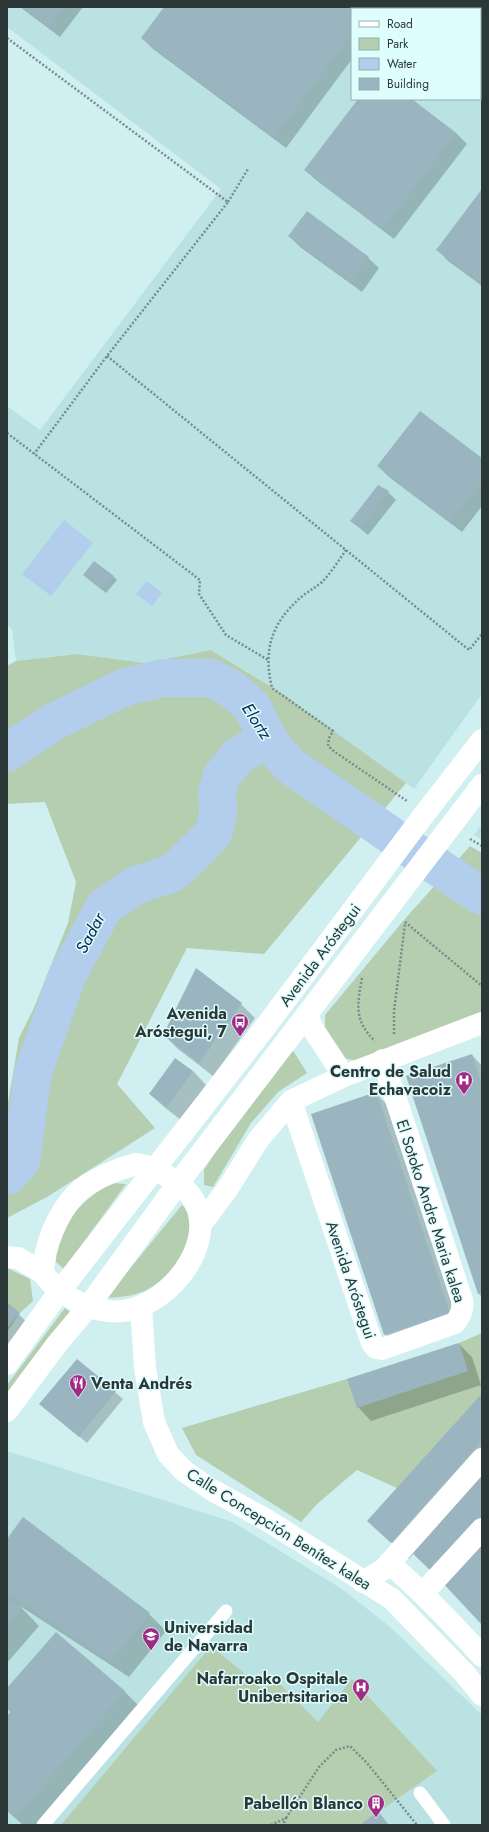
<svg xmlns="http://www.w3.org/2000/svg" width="489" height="1832" font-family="Jost,sans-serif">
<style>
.built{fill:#bbe2e3;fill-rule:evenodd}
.green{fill:#b4ceaf}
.water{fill:#b3cded}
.shadow{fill:#0003}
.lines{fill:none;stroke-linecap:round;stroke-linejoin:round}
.river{stroke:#b3cded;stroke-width:38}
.building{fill:#9bb5c0}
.path{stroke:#778c8d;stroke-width:2.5;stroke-dasharray:2 2;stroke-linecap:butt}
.service{stroke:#fff;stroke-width:13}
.minor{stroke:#fff;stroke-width:22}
.secondary{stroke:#fff;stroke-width:22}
.labels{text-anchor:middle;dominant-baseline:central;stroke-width:3;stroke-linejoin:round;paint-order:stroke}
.street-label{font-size:16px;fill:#2c3838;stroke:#defdfd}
.poi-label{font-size:16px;font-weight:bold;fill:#2c3838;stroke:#defdfd;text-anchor:end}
.water-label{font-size:17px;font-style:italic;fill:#052951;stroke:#defdfd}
</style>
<rect width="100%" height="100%" fill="#d0eff0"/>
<!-- built -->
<path class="built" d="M7,7H482V694L414,789L284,695L211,650L145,663L77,654L16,661L12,629L7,625V406L40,430L221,189L7,27ZM352,9H480V99H352Z
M482,824V840L474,835Z
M7,1451L233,1522L342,1589L389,1626L482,1715V1825H7Z"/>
<!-- green -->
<path class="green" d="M211,650L284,695L406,783L264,954L187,948L117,1084L155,1128L47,1197L7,1218V1109L19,1038L33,1010L68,923L76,882L45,802L7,804V666L16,661L77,654L145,663Z
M470,846L482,853V1017L359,1061L347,1059L333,1051L325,1031V1015L404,920Z
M287,1041L307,1073L278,1092L251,1123L213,1187L204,1185V1170Z
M112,1183L126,1184L64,1269L56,1262C53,1227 84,1198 112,1183Z
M182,1205C208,1231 175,1273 150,1288C137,1296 121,1297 106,1298Z
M7,1268L30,1279L33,1301L20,1313L7,1332Z
M65,1308L71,1313L7,1397V1385Z
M482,1333V1393L397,1488L357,1470L317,1504L301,1522L196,1455L182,1428L347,1379L459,1343Z
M211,1646L264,1690L274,1678L318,1722L352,1679L437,1771L360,1825H61Z"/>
<!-- water -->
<path class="water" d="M64,520L93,543L51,596L22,574Z
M147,581L162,593L152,606L136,594Z"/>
<!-- shadow -->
<path class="shadow" d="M20,7H83L60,37Z
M165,7H391L390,9H352V59L286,148L153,49L142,38Z
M480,18L482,20V93L480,92Z
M359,99H411L456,133L467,144L394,239L316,180L305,170Z
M482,190V286L448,261L438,250Z
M289,236L368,258L379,268L362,292L300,247Z
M482,459V506L462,532L389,477L378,466Z
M388,492L396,500L368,535L351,521Z
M84,575L113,576L117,580L106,593Z
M196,970L241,1004L255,1018L213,1076L178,1049L164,1035Z
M472,1055L482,1066V1297L478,1293Z
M193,1071L206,1085L181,1120L164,1107L150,1094Z
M376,1093L389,1107L463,1326L399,1348L385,1334Z
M7,1303L33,1328L7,1357Z
M459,1344L472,1357L481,1385L371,1421L358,1407Z
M77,1360L123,1399L87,1443L41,1404Z
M482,1395V1623L414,1553L409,1559L369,1521Z
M7,1541L149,1614L166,1631L129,1677L20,1606L39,1626L7,1663Z
M7,1690L124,1691L141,1708L41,1825H23L7,1811V1718L11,1713L7,1708Z"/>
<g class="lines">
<!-- river -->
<path class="river" d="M7,753L55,721L125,687L164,678H211L232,689L252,707L270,742L288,764L415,852L482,896
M7,1176L21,1161L33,1073L67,976L104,907L136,885L173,873L201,846L214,832L218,814L217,792L222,776L237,757L254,746L270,742"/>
</g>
<!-- building -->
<path class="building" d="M22,7H64L49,27Z
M164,7H372L371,9H352V34L274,138L141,38Z
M455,7H466L469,9H454Z
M480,17L482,18V84L480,87Z
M358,99H412L456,133L382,229L304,170Z
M482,189V284L436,250Z
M307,211L369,257L351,282L288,236Z
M420,411L482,458V481L450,522L377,466Z
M378,485L389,491L360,528L350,521Z
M94,561L114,576L102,590L83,575Z
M196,968L242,1003L199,1063L163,1035Z
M472,1054L482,1085V1292L478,1294L406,1076Z
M175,1058L193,1071L167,1107L149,1094Z
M376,1092L450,1313L384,1335L311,1114Z
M7,1302L20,1313L7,1328Z
M459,1343L468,1371L357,1408L347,1379Z
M77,1359L116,1391L79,1437L39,1404Z
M482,1393V1441L391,1543L367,1521Z
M482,1469V1519L432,1572L407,1548Z
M23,1517L150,1613L111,1661L7,1593V1539Z
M482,1535V1625L440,1580Z
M7,1598L22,1608L7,1626Z
M56,1632L125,1691L16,1817L7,1810V1716L11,1711L7,1708V1688Z
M378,1811L389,1825H360Z"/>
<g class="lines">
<!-- path -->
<path class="path" d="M7,38L228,202L107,356L34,454
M228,202L248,169
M107,356L469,650L482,634
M7,433L200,580L199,594L226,635L268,660
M346,550C339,560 331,573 322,582C315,588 307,592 300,598C271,624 263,650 272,688L333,731L329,738L328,746L335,752L407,801
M470,839L482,846
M405,922L482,986
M362,978C357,1005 354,1021 375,1041
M394,1034V1011L405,924
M286,1818L319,1767L336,1750L350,1746L367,1763L417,1825
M271,1825L286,1818L283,1825"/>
<!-- service -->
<path class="service" d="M420,1793L444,1825
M43,1825L226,1611"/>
<!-- minor -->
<path class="minor" d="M307,1016L313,1029L344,1076
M291,1101L372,1343L376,1348L382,1349L455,1323C461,1315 463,1310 462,1300L383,1060
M202,1223L228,1188L258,1140L291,1101L344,1076L482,1023
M7,1257L18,1258L43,1273
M389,1563C423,1592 452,1623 482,1656
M363,1582L384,1569L482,1459
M423,1593L482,1529"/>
<!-- secondary -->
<path class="secondary" d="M136,1164C150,1166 160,1171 172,1179C229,1213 190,1286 141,1306C122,1315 98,1312 80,1303C64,1295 53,1287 43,1273C44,1246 57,1214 76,1194C90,1180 117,1169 136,1164Z
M141,1307L145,1368L154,1422L168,1454L184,1471L212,1490L265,1519L392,1599L465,1674L482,1695
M7,1364L59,1292L266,1026L423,816L482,740
M7,1411L57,1344L88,1307L179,1182L482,785"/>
</g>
<!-- icons -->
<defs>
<g id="bus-pin" transform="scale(0.9)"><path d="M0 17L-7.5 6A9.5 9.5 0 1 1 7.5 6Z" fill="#a02b85" stroke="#defdfd"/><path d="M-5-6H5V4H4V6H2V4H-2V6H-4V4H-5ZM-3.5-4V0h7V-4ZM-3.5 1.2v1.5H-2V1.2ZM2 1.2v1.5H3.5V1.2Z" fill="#fff"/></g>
<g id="hospital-pin" transform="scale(0.9)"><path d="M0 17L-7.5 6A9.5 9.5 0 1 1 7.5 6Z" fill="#a02b85" stroke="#defdfd"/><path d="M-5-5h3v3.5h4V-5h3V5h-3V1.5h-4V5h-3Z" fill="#fff"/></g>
<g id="restaurant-pin" transform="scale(0.9)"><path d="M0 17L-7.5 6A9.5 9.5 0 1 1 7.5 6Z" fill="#a02b85" stroke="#defdfd"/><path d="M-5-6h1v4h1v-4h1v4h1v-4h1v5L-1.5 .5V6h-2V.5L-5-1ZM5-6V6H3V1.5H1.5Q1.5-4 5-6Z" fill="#fff"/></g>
<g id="university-pin" transform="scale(0.9)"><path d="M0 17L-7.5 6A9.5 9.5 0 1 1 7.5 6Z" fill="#a02b85" stroke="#defdfd"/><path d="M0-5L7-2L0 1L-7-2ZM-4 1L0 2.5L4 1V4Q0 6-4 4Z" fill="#fff"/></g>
<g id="building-pin" transform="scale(0.9)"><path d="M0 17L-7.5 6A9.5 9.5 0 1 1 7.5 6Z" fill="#a02b85" stroke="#defdfd"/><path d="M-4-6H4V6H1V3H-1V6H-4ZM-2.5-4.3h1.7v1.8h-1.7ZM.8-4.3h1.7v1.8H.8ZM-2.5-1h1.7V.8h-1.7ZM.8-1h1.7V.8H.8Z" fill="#fff"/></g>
</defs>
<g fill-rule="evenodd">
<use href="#bus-pin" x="240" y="1022"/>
<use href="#hospital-pin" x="464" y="1080"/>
<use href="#restaurant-pin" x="78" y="1383"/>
<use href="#university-pin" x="151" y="1636"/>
<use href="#hospital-pin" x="361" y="1687"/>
<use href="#building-pin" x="376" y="1803"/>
</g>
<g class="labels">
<!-- street labels -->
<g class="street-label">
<text transform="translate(320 955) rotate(-53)">Avenida Aróstegui</text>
<text transform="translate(431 1211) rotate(72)">El Sotoko Andre Maria kalea</text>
<text transform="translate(351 1280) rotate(71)">Avenida Aróstegui</text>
<text transform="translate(279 1529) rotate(32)">Calle Concepción Benítez kalea</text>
</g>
<!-- poi labels -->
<g class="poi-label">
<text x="227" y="1013">Avenida<tspan x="227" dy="18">Aróstegui, 7</tspan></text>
<text x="451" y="1071">Centro de Salud<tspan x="451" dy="18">Echavacoiz</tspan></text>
<text x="91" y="1383" text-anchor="start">Venta Andrés</text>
<text x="164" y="1627" text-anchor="start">Universidad<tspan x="164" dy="18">de Navarra</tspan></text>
<text x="348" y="1678">Nafarroako Ospitale<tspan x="348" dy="18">Unibertsitarioa</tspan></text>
<text x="363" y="1803">Pabellón Blanco</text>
</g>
<!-- water labels -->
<g class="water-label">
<text transform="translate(257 721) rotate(57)">Elortz</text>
<text transform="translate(90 933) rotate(-62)">Sadar</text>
</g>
</g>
<!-- border -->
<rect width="489" height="1832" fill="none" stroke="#2c3838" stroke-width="16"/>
<!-- legend -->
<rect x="351" y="8" width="130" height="92" fill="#defdfd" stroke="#97aeae"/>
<rect x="359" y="21" width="20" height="6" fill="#ffffff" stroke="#97aeae"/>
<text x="387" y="28" font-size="12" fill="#2c3838">Road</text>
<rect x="359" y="38" width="20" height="12" fill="#b4ceaf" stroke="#97aeae"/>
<text x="387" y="48" font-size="12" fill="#2c3838">Park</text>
<rect x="359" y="58" width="20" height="12" fill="#b3cded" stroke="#97aeae"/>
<text x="387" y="68" font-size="12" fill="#2c3838">Water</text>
<rect x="359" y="78" width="20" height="12" fill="#9bb5c0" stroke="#97aeae"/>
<text x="387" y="88" font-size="12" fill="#2c3838">Building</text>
</svg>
